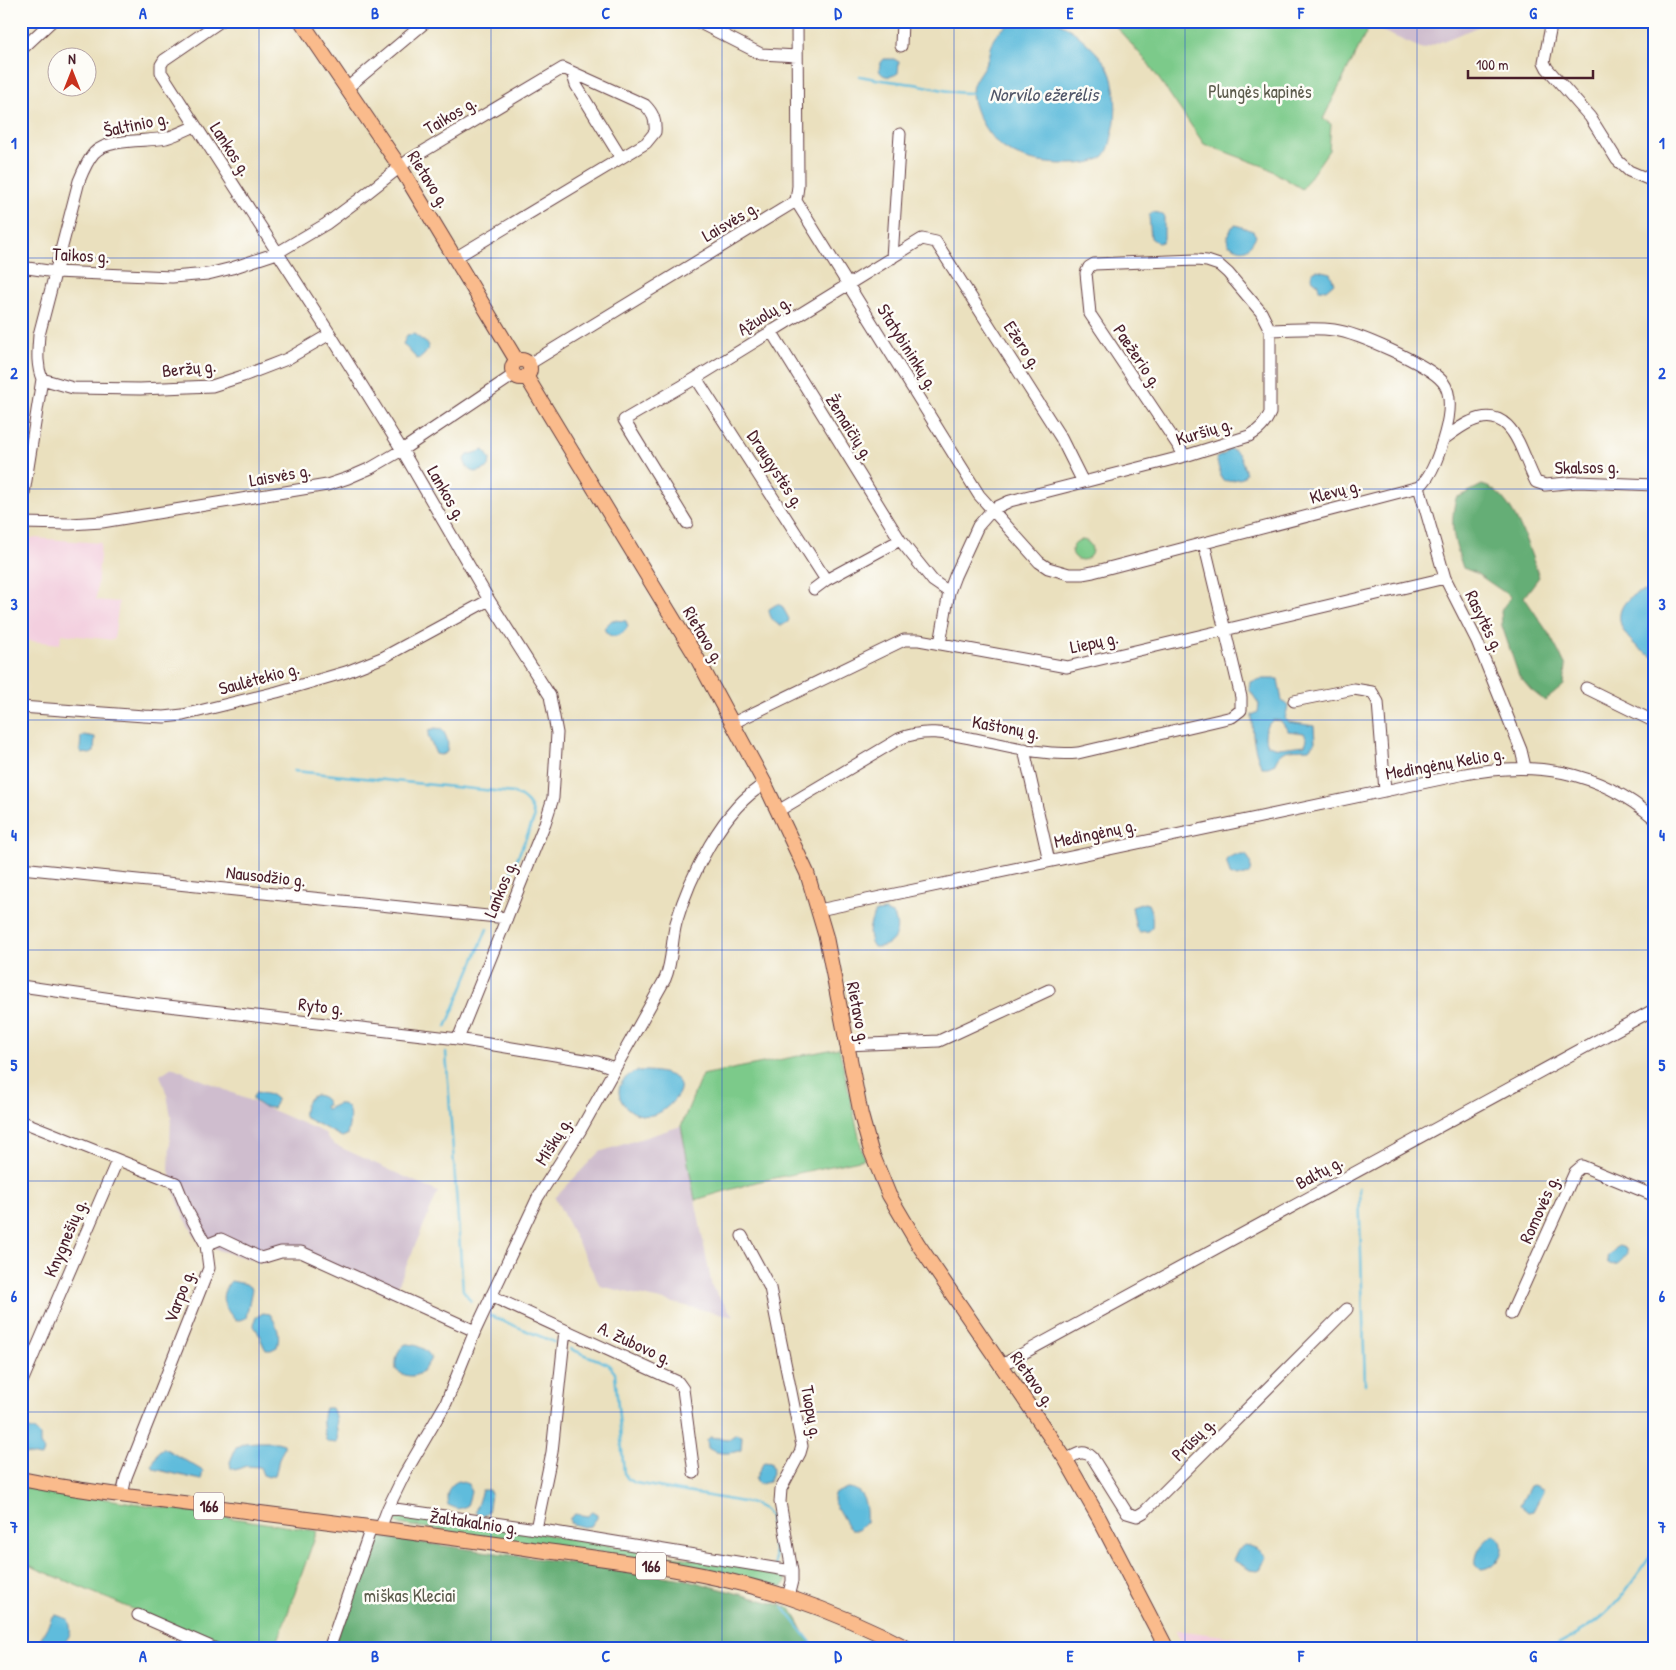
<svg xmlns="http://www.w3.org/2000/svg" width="1676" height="1670" font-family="'Patrick Hand',sans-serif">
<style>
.built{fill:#f3cfdf}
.industrial{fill:#cfbdce}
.green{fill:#7cca8a;stroke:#63745a}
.forest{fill:#65ae76;stroke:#586650}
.water{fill:#5ebcdc;stroke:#546e84;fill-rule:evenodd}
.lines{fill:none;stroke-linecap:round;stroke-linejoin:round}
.stream{stroke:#5ebcdc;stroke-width:2.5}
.minor-casing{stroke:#623c41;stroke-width:13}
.major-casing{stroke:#623c41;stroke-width:16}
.minor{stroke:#fff;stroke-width:11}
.major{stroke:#fabb8c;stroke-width:14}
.grid{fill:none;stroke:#1d4ed8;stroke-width:1;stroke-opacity:0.55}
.labels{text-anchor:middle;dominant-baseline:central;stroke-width:5;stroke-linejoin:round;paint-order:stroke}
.shield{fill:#fdfcf7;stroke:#806168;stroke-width:1}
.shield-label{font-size:16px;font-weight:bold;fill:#4a1f2b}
.park-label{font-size:18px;fill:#5c5b4c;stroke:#fdfcf7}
.street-label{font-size:18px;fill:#4a1f2b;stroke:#fdfcf7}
.water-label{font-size:19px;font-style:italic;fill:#515669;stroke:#fdfcf7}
.neatline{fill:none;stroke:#1d4ed8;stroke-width:2}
.grid-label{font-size:16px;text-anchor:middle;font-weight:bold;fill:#1d4ed8}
</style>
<rect width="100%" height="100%" fill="#fdfcf7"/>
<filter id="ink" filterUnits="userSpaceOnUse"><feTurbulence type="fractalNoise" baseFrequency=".02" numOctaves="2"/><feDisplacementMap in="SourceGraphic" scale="10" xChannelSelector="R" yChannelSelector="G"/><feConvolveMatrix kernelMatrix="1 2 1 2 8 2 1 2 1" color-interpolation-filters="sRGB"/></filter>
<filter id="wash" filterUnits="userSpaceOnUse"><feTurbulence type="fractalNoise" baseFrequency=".0096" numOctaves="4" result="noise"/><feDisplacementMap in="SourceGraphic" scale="20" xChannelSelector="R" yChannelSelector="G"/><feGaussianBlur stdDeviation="1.12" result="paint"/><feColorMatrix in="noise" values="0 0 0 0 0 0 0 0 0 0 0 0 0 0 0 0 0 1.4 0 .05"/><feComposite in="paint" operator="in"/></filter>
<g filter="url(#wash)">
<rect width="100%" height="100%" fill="#eae0be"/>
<!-- built -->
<path class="built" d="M21,537L101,543L96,600L119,602L114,640L61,634L60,644L21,640Z
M1176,1630L1249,1639L1263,1646V1649H1182Z"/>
<!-- industrial -->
<path class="industrial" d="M1372,21H1492L1423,49L1370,26Z
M172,1067L325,1133L329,1140L335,1145L438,1192L393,1297L294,1254L264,1263L200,1245L185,1218L172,1186L169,1169L171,1116L167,1095L160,1075Z
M681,1126L712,1287L734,1317L600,1286L555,1198L599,1152Z"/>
<!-- green -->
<path class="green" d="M1111,21H1372L1323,119L1331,124L1329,150L1302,189L1266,167L1204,144L1148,63Z
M1072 550a10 10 0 1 1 20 0a10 10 0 1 1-20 0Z
M839,1048L864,1159L756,1182L695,1200L681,1126L702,1075Z
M21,1486L317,1531L275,1649H227L21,1562Z
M397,1514L537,1533L785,1575L786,1583L782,1587L778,1586L729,1573L693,1566L398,1524L392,1518L393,1515Z"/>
<!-- forest -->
<path class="forest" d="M1482,485C1514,492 1529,550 1539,577L1524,597L1549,634L1566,666L1564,685L1545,701L1531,690L1519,676L1502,626L1501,610L1511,597L1476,573L1463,568C1454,541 1449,526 1456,498Z
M374,1536L684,1579L791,1608L813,1649H332Z"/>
<!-- water -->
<path class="water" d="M1016,21C1028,21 1042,19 1054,21C1063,23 1073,31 1080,37C1090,46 1101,56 1108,68C1116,84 1118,114 1113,131C1111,140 1110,149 1104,156C1095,164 1079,164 1067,164C1031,164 999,156 981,121C977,114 972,101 972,92C972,80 982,72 986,62C989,57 989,52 990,47C993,35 1005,26 1016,21Z
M884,59H894L899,62L898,73C885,82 872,71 884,59Z
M1152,212L1159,213L1164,216V239L1162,242L1158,243L1151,238L1149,216Z
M1236,225L1253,231L1256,236C1247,252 1244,253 1228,244V236L1232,227Z
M1317,270L1330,273L1334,283L1326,290L1319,289L1317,283L1312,279V272Z
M414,334L429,345C427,351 424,358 417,359L403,344L407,335Z
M1228,449C1241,449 1242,463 1246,473L1243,478L1228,481L1222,480L1216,458L1226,453Z
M484,450L490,459L489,467C478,473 469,476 464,460L468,455Z
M1655,590V657C1647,655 1641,650 1635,645C1619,630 1612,611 1632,596C1638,591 1648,591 1655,590Z
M777,604L782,606L789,619L788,622L781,626C774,623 769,617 769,609Z
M612,620L626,621L628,626C623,637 608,641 604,628Z
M1261,679H1278L1282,701L1288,706L1285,719L1289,722L1314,726L1315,742L1309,749C1294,750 1279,747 1275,764L1268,767H1262C1254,751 1252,734 1252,715L1258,712L1259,704L1249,689L1250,682ZM1273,720L1281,721L1288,731L1304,733L1307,739L1305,745L1279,748L1268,745L1265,737L1266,727Z
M435,728L442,729C447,737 450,744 446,753L441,755L436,754L428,736L429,730Z
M84,735L95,737L94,752L90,754L82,753L80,750L81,737Z
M1234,855H1246C1251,860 1252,867 1249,874L1237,877L1230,874L1226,860L1228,858Z
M1144,903L1148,904C1152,912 1153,919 1152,928L1149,931L1139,932L1136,928L1132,907Z
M885,911L894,915C901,932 894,948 874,947C866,936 869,923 876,912Z
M637,1071C664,1070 701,1078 666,1108C638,1133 594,1089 637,1071Z
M256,1092L271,1095L276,1099V1103L273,1108L263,1107L253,1100V1097Z
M315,1095C322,1096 326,1098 328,1105L325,1106L326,1109C330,1108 335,1105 338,1104C355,1102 349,1127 347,1135L342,1137L304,1117C303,1107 306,1099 315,1095Z
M1618,1246L1626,1248L1627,1254C1621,1261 1617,1268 1608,1263L1607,1257Z
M231,1281L246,1284L252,1289L246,1318L236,1321C224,1307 217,1297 231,1281Z
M263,1313L270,1314C277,1325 281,1334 277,1347L271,1350H266C261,1342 260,1334 254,1326L255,1318Z
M406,1344C415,1344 428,1349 431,1358C423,1375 412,1382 396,1370C395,1361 397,1348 406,1344Z
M325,1408H332C336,1414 338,1435 337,1443L327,1442C323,1433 321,1418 325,1408Z
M21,1426L35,1431L40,1436V1444L44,1450L43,1455L40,1457L21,1453Z
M736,1434L742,1436L741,1450C731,1454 717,1455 708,1448L707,1440L710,1437L729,1439Z
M258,1442H277L284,1444C285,1451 281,1452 279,1459C277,1465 278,1469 275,1475L269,1477L263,1475L260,1467L246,1466L235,1470L231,1468L230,1462L236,1447L245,1443Z
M164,1448L203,1471L201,1480L154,1469L152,1465L159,1451Z
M764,1462L771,1463L773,1470L769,1482L760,1484L756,1482L755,1479Z
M459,1481L468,1484L471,1492L467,1506L458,1509L448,1505C445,1495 449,1484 459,1481Z
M1533,1485L1543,1489V1492L1533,1511L1528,1512L1520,1505L1530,1486Z
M847,1488C865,1488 867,1507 866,1522L858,1530H851L848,1527L833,1501L834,1494Z
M482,1490H489L491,1494L488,1513C484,1515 479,1516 475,1512Z
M592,1511L597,1514V1518L591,1526L583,1527L570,1523V1518L575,1514L588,1516Z
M1494,1535C1512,1543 1497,1570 1481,1570L1476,1565C1474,1553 1484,1540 1494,1535Z
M1245,1545C1252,1546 1262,1550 1266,1557L1260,1570L1257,1571L1250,1570L1233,1560L1237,1551Z
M56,1615L68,1619C74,1636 68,1637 59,1649H38C39,1637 48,1628 52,1617Z"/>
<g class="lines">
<!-- stream -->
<path class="stream" d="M860,76C878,80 896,82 914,84C933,87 952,94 972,93
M294,771L514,793C526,799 533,806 534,819L496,908
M446,1027L487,929
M446,1053L463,1290L471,1301
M1359,1188L1365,1384
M491,1316L554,1342
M571,1349L608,1364L615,1373L624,1473L628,1479L635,1483L754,1504L765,1510L770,1516L776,1566
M783,1607L816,1649
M1146,1649L1152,1646
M1549,1649C1568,1638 1589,1629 1605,1614C1625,1596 1639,1571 1655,1550"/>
</g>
</g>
<g filter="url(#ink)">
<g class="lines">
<!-- minor casing -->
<g class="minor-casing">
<path id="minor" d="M221,21L164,60L161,65V72L330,334L402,450L489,600L550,696L557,733L553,798L545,823L458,1039
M696,21L761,54L797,56
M1552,21L1544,62L1547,68L1590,117L1617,160L1629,171L1655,182
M901,46L902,21
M21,50L52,21
M572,72L576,85L621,158
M347,88L427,21
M796,201L979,495L1039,562L1048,568L1069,574H1082L1093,572L1419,487C1433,475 1440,451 1445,433C1449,418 1453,395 1443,382C1428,364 1357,333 1334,330C1313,327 1290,330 1270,330
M892,258L900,134
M21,267L55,272L172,277L208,274L232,268L277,253L326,224L357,201L409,160L563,68L645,105C653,113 656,120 655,132L646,143L455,258
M771,331L900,540
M529,364L796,201L798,186L797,21
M696,378L826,580
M42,379L73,388L140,389L212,386L243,376L287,359L330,334
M1444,439C1452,433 1461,426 1470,422C1514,401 1521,455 1536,482L1545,485L1578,482L1655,485
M1419,487L1445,578L1477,641L1521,750L1525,767
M21,512L42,379C36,364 38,350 39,335L79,181C83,171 87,161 94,153C108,138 146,142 166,138C176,135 186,130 195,126
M21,523L70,524L102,522L327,485L348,478L371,468L402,450L515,374
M687,523L624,420L696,378L922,239L936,242L1061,438L1083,482
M814,589L826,580L900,540L933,581L949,592
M940,644L949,592L955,576L978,526L993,509L1010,501L1185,456L1249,436C1260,430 1265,424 1270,413V330L1261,312L1228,273L1219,265L1207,261L1196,260L1094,264L1089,267L1086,273L1090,314L1185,456
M1586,688L1655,722
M1294,701L1354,689L1372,692L1378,702L1385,791
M21,707L144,716L164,717L183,715L277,692L346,672L384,657L489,600
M733,723L904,640H919L1067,667L1445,578
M1025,749V754L1049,861
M778,811L899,739C925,728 949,734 975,739C1009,746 1044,756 1078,753L1232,717L1241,710V697L1204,543
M21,868L507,918
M819,910L1460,775C1533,760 1597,769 1655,819
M21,986L133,1002L458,1039L597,1062L614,1068
M846,1045L939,1041L1049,990
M21,1121L176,1183L187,1210L206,1245L209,1268L126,1477L122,1495
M742,1236L770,1288L802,1446L800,1453L781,1489L780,1502L792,1571V1581L788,1597
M206,1245L221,1239L261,1258L281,1252H301L475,1331
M491,1296L678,1382L683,1389L694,1473
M1511,1314L1575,1172L1582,1166L1655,1196
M1000,1366L1655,1009
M21,1384L117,1161
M1066,1460C1076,1454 1083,1449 1092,1457L1127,1513L1137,1516L1144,1512L1347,1309
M388,1508L536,1529L792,1571
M380,1529L388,1508L404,1475L446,1403L475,1331L538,1197L580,1131L665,979C673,961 671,942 676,923C689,878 723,807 765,784
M536,1529L552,1452L565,1330
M138,1615L216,1649
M329,1649L371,1528"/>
</g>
<!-- major casing -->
<g class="major-casing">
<path id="major" d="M301,21L400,167L517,361
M512 369a9 9 0 1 1 18 0a9 9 0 1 1-18 0Z
M526,376L697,658L765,784L807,873L826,937L861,1115L871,1151L889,1195L918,1244L1066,1460L1099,1518L1167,1649
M21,1479C85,1492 151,1499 215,1507C321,1521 427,1534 532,1549C618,1561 705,1570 788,1597C830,1611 870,1628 909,1649"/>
</g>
<!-- minor -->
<use href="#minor" class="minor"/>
<!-- major -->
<use href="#major" class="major"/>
</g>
</g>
<!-- grid -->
<path class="grid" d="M259,21V1649M491,21V1649M722,21V1649M954,21V1649M1185,21V1649M1417,21V1649M21,258H1655M21,489H1655M21,720H1655M21,950H1655M21,1181H1655M21,1412H1655"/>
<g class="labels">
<!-- shield labels -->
<g class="shield">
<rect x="194" y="1492.5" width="30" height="27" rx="4"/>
<rect x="636" y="1552.5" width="30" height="27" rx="4"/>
</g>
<g class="shield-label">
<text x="209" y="1506">166</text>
<text x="651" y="1566">166</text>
</g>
<!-- park labels -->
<g class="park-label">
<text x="1260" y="91">Plungės kapinės</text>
<text x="410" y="1595">miškas Kleciai</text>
</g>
<!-- street labels -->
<g class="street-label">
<text transform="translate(450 115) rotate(-31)">Taikos g.</text>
<text transform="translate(136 124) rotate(-12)">Šaltinio g.</text>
<text transform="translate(231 149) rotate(57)">Lankos g.</text>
<text transform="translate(429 179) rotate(58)">Rietavo g.</text>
<text transform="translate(730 221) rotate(-31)">Laisvės g.</text>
<text transform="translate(81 255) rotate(3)">Taikos g.</text>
<text transform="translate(764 315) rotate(-32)">Ąžuolų g.</text>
<text transform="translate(1023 345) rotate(57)">Ežero g.</text>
<text transform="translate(908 347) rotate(58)">Statybininkų g.</text>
<text transform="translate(1138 356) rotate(56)">Paežerio g.</text>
<text transform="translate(189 368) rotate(-6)">Beržų g.</text>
<text transform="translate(850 427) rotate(58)">Žemaičių g.</text>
<text transform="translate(1204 431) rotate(-17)">Kuršių g.</text>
<text transform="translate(1587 467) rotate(-1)">Skalsos g.</text>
<text transform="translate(776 469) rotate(57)">Draugystės g.</text>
<text transform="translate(280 475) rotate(-10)">Laisvės g.</text>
<text transform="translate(1335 491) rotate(-15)">Klevų g.</text>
<text transform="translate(447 493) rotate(60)">Lankos g.</text>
<text transform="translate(1485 621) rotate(64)">Rasytės g.</text>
<text transform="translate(704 635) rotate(59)">Rietavo g.</text>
<text transform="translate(1094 642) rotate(-12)">Liepų g.</text>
<text transform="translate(259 678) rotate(-15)">Saulėtekio g.</text>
<text transform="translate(1006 727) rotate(10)">Kaštonų g.</text>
<text transform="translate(1445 763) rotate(-10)">Medingėnų Kelio g.</text>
<text transform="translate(1095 833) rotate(-12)">Medingėnų g.</text>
<text transform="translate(266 876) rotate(6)">Nausodžio g.</text>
<text transform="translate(500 889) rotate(-68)">Lankos g.</text>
<text transform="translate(321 1006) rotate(6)">Ryto g.</text>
<text transform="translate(859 1013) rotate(79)">Rietavo g.</text>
<text transform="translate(553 1141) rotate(-58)">Miškų g.</text>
<text transform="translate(1319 1172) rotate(-29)">Baltų g.</text>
<text transform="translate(1539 1209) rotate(-66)">Romovės g.</text>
<text transform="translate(65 1238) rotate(-67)">Knygnešių g.</text>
<text transform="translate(179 1296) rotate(-69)">Varpo g.</text>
<text transform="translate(635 1343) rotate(25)">A. Zubovo g.</text>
<text transform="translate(1033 1379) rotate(55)">Rietavo g.</text>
<text transform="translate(812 1412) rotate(80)">Tuopų g.</text>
<text transform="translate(1193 1439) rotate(-45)">Prūsų g.</text>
<text transform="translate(474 1522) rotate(8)">Žaltakalnio g.</text>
</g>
<!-- water labels -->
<g class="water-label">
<text x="1044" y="94">Norvilo ežerėlis</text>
</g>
</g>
<!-- margin -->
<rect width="1676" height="1670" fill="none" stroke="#fdfcf7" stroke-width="55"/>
<!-- north arrow -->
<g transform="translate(72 72)"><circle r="24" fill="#fdfcf7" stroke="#b5a4a5"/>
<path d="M0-4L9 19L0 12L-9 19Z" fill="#c8321e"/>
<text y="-8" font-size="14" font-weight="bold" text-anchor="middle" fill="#4a1f2b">N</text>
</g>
<!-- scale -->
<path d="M1468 70v8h125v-8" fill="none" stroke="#4a1f2b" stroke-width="2.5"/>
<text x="1476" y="70" font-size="15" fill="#4a1f2b" stroke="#fdfcf7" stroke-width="4" paint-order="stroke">100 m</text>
<rect x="28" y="28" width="1620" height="1614" class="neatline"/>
<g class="grid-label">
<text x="143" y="19">A</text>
<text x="375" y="19">B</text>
<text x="606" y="19">C</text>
<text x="838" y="19">D</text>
<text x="1070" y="19">E</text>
<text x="1301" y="19">F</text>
<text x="1533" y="19">G</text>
<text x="14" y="149">1</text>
<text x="1662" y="149">1</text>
<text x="14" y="379">2</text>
<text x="1662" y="379">2</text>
<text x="14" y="610">3</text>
<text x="1662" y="610">3</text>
<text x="14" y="841">4</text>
<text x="1662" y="841">4</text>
<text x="14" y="1071">5</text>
<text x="1662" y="1071">5</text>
<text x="14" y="1302">6</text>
<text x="1662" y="1302">6</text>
<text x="14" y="1533">7</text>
<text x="1662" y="1533">7</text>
<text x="143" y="1662">A</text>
<text x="375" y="1662">B</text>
<text x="606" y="1662">C</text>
<text x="838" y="1662">D</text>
<text x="1070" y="1662">E</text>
<text x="1301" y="1662">F</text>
<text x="1533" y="1662">G</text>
</g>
</svg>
